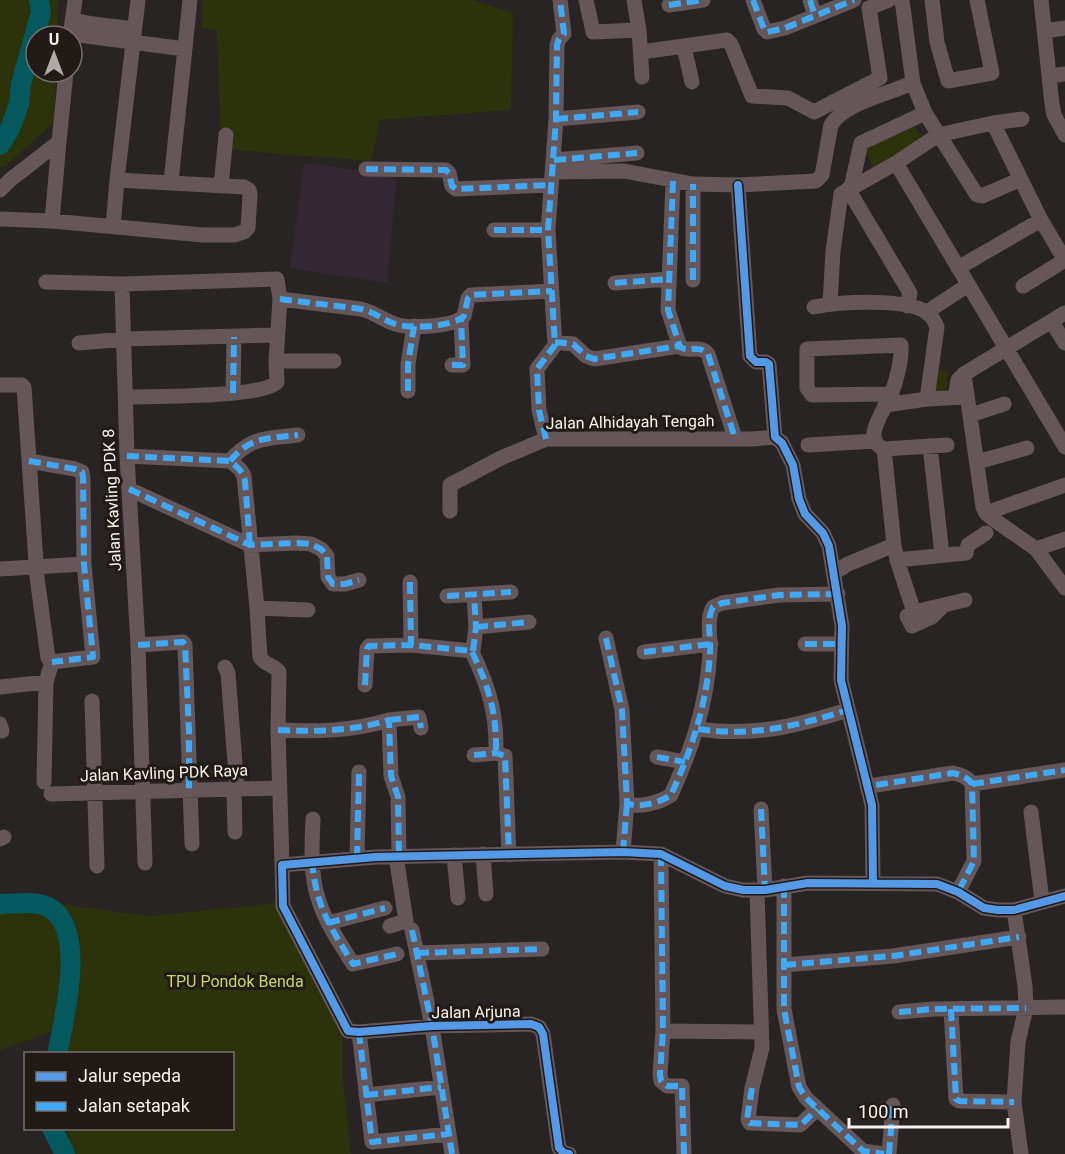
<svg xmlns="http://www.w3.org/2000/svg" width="1065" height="1154" font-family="Roboto,sans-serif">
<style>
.education{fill:#332733}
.green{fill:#2c3209}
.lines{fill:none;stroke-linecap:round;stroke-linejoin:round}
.river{stroke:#04595f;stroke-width:20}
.minor{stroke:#645659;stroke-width:15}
.quiet{stroke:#3fa9f5;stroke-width:6;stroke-dasharray:12 6;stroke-linecap:butt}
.cycleway-casing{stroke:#221a17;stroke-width:11}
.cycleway{stroke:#5399e6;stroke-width:8}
.labels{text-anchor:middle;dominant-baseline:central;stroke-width:6;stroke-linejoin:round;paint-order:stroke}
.street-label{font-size:16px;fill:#f7f2ef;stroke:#221a17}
.park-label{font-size:16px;fill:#c5dc5b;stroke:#221a17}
</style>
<rect width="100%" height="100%" fill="#282423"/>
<!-- education -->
<path class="education" d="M304,163L397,176L387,283L290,268Z"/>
<!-- green -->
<path class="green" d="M0,0H58L57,36H36V72H56L54,122L5,167H0Z
M203,0H472L513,13L511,110L380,120L371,161L221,149L217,31L201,27Z
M913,124L923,141L874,170L864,146Z
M938,370L949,371L946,394L935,392Z
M0,893L73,906L151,916L278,903L343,1029V1082L351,1154H72L67,1129L232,1128V1054L64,1053L67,1026L0,1050Z"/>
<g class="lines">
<!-- river -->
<path class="river" d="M0,145L10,129L19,104L21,84L41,12L39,0
M0,904C15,904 36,900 50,908C87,930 64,1020 57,1054
M52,1128L65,1154"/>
<!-- minor -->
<path class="minor" d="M586,0L593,32L639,30
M634,0L639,30L642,77
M753,0L764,29L767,32L785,28L854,0
M810,0L815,16
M902,0L913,83L925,113L977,195L982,196L1021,179
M932,0L937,42L948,81L992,73L977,0
M1041,0L1052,104L1054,115L1065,135
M669,5L703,0
M73,20L93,24L134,29
M71,30L75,0
M1045,31L1065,28
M71,34L185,49
M684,47L692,82
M641,52L727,40L731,44L752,96L788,98L814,112L880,78L869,8L889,0
M1050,76L1065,74
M556,119L638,112
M993,123L1041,220L1065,260
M554,160L637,153
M896,163L1065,447
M366,169L446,170L449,173L452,186L456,189L551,185
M552,172L624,171L693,184L738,185L816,181L822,175L831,125C844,103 890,93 913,83
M673,181L668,310L680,347C690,353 699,344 708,354L735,438
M171,182L190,0
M738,185L750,356L756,362H766L769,364L775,437L782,443L793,465L799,499L805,514L823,533L829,546L842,626L841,680L872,805L873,882
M221,186L226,135
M851,188L861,143L925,113
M848,189L910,293L907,306
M0,190L10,180L59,142L66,72
M0,219L52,221L203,235H234L244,232L248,228L250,195L249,190L244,187L117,180
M52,221L59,142
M113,227L117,180L138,0
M494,230H548
M958,268L1041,220
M693,280V184
M46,282L122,284L127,456L138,645L145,863
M615,283L668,279
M122,284L277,279L280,299L276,361H334
M1023,286L1065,260
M280,299L361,309C374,312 383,320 395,324C409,329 454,327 464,316L468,298L471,295L552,291
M830,304L833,251L841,194L896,163L938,135L993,123L1022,119
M814,307C838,302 906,298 926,312C931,315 935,322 937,327L927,399
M927,312L968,285
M1052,322L1065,343
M555,342L573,344L586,356L594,359L679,346
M79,343L125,339L276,335
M452,365H463L461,320
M964,374L983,507L986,513L993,519L1036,549L1065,588
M0,385H22L24,387L37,577L48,658L52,662
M408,391V364L414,326
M233,393L234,337
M892,394L812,395L807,388V349L901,345C902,358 897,379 892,392C888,407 859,438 884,449L947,445
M126,397C152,396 263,398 277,382L276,361
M955,397L958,380L964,374L1065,313
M885,405L927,399L966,397
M971,415L1004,404
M546,439L539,410L537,369L555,345L548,230L556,119L557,45L559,39L564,34L560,0
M808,445L875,441
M930,446L942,555
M884,449L894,545L897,560L966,553L968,545L986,533
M127,456L230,461L240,469L244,476L257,608L260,657C264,665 275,665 279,672L278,731L282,865
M29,461L75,469L82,472L83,477L84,564L93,657L52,662
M230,461C251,436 267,439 298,435
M977,462L1027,448
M129,489L250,545L297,543L311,544L321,549L327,556L328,577L333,584H345L359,580
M450,511V485L501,458L546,439H752L775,437
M986,513L1065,485
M1036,549L1065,539
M897,560L914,612L965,600
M0,569L84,564
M835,572L848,564L894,545
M410,582L411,645
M447,596L511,592
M257,608L308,610
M914,612L907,616L912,626L932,617L942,607
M476,627L529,622
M606,638L622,710L627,803C638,809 661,802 671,795C692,748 707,705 710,652C711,638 706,619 713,607L722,603L779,595L838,594
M805,644H841
M138,645L183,642L185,645L192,844
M472,652C489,687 497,714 496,753
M644,652L711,644
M225,667L228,673L237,789
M365,685L367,649L369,646L411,645L473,651L476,627L474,595
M0,687L46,682
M92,701L97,866
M389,720L419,717L421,728
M0,724L2,731
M698,729C754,737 796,726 848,710
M278,730C317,732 352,731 389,720L391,776L398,797L399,857
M474,755L496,753L505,756L509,855
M657,757L685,762
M44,782L46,682L52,662
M972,784L1065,770
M876,785L953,773C961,775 968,777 972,784L974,861L958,892
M234,789L235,832
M51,794L279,788
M761,809L765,890
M1031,812L1042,901
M313,819C312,846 310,873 318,898C325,922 340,943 353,964L397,954
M0,839L4,837
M623,852L627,803
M483,854L486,894
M661,854L663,1031L660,1074L661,1081L667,1086H682L684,1154
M454,855L458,898
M357,858L359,772
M784,886V1009L799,1087L806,1098L863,1151L884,1154
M757,891L762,1048L752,1088L748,1120L750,1123L800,1125L817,1109
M1014,910L1025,986L1026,1008L1018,1042L1014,1102L1021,1154
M328,923L385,908
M390,926L406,921L396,856
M412,930L432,1026L452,1154
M417,953L542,949
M784,965L893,956L1019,937
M951,1009L956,1099L959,1101L1014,1102
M899,1012L933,1009L1065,1007
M663,1031L761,1032
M359,1032L372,1142L449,1134
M366,1095L441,1087
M569,1154L564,1153L559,1148L543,1034L539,1027L531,1024L432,1026L359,1032L348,1031L283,906L282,865L376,857L623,852L661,854L725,886L743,890H765L808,883L937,884L958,892L984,908L998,910H1014L1065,896
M889,1154L893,1105"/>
<!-- quiet -->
<path class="quiet" d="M753,0L764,29L767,32L785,28L854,0
M810,0L815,16
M669,5L703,0
M556,119L638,112
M554,160L637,153
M366,169L446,170L449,173L452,186L456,189L551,185
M673,181L668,310L680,347C690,353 699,344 708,354L735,438
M494,230H548
M693,280V184
M615,283L668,279
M280,299L361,309C374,312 383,320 395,324C409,329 454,327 464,316L468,298L471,295L552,291
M555,342L573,344L586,356L594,359L679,346
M452,365H463L461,320
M408,391V364L414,326
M233,393L234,337
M546,439L539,410L537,369L555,345L548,230L556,119L557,45L559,39L564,34L560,0
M127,456L230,461C237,467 243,471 245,481L250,545
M29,461L75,469L82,472L83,477L84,564L93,657L52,662
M230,461C251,436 267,439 298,435
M129,489L250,545L297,543L311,544L321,549L327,556L328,577L333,584H345L359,580
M410,582L411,645
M447,596L511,592
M476,627L529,622
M606,638L622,710L627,803C638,809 661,802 671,795C692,748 707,705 710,652C711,638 706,619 713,607L722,603L779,595L838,594
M805,644H841
M138,645L183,642L185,645L189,732V790
M472,652C489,687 497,714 496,753
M644,652L711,644
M365,685L367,649L369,646L411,645L473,651L476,627L474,595
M389,720L419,717L421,728
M698,729C754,737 796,726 848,710
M278,730C317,732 352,731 389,720L391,776L398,797L399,857
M474,755L496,753L505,756L509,855
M657,757L685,762
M972,784L1065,770
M876,785L953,773C961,775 968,777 972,784L974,861L958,892
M761,809L765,890
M623,852L627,803
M661,854L663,1031L660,1074L661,1081L667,1086H682L684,1154
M357,858L359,772
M312,861C316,907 330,926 353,964L397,954
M784,886V1009L799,1087L806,1098L863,1151L884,1154
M328,923L385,908
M412,930L432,1026L452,1154
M417,953L542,949
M784,965L893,956L1019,937
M951,1009L956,1099L959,1101L1014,1102
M899,1012L933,1009L1026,1008
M359,1032L372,1142L449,1134
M752,1088L747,1119L750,1123L801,1125L817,1109
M366,1095L441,1087
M889,1154L893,1105"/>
<!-- cycleway casing -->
<g class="cycleway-casing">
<path id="cycleway" d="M738,185L750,356L756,362H766L769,364L775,437L782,443L793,465L799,499L805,514L823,533L829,546L842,626L841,680L872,805L873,882
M569,1154L564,1153L559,1148L543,1034L539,1027L531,1024L432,1026L359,1032L348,1031L283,906L282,865L376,857L623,852L661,854L725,886L743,890H765L808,883L937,884L958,892L984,908L998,910H1014L1065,896"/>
</g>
<!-- cycleway -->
<use href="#cycleway" class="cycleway"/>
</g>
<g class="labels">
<!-- street labels -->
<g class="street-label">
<text transform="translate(630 422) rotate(-1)">Jalan Alhidayah Tengah</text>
<text transform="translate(112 500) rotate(-93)">Jalan Kavling PDK 8</text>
<text transform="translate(164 773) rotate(-2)">Jalan Kavling PDK Raya</text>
<text transform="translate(476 1012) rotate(-1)">Jalan Arjuna</text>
</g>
<!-- park labels -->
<g class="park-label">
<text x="235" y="981">TPU Pondok Benda</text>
</g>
</g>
<!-- legend -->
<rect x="24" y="1052" width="210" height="78" fill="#221a17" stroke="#77706d" stroke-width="1.5"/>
<rect x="36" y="1072" width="30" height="9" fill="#5399e6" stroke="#77706d" stroke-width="1.5"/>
<text x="78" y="1082" font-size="18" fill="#f7f2ef">Jalur sepeda</text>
<rect x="36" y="1102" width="30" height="9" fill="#3fa9f5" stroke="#77706d" stroke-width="1.5"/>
<text x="78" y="1112" font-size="18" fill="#f7f2ef">Jalan setapak</text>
<!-- north arrow -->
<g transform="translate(54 54)"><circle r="28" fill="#221a17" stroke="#77706d" stroke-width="1.5"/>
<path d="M0-4.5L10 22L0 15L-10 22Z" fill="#afaaa8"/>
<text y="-9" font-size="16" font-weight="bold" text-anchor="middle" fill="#f7f2ef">U</text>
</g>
<!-- scale -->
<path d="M849 1118v9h159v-9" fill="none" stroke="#f7f2ef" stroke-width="3"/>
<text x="858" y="1118" font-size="18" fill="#f7f2ef" stroke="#221a17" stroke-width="4.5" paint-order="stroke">100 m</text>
</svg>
